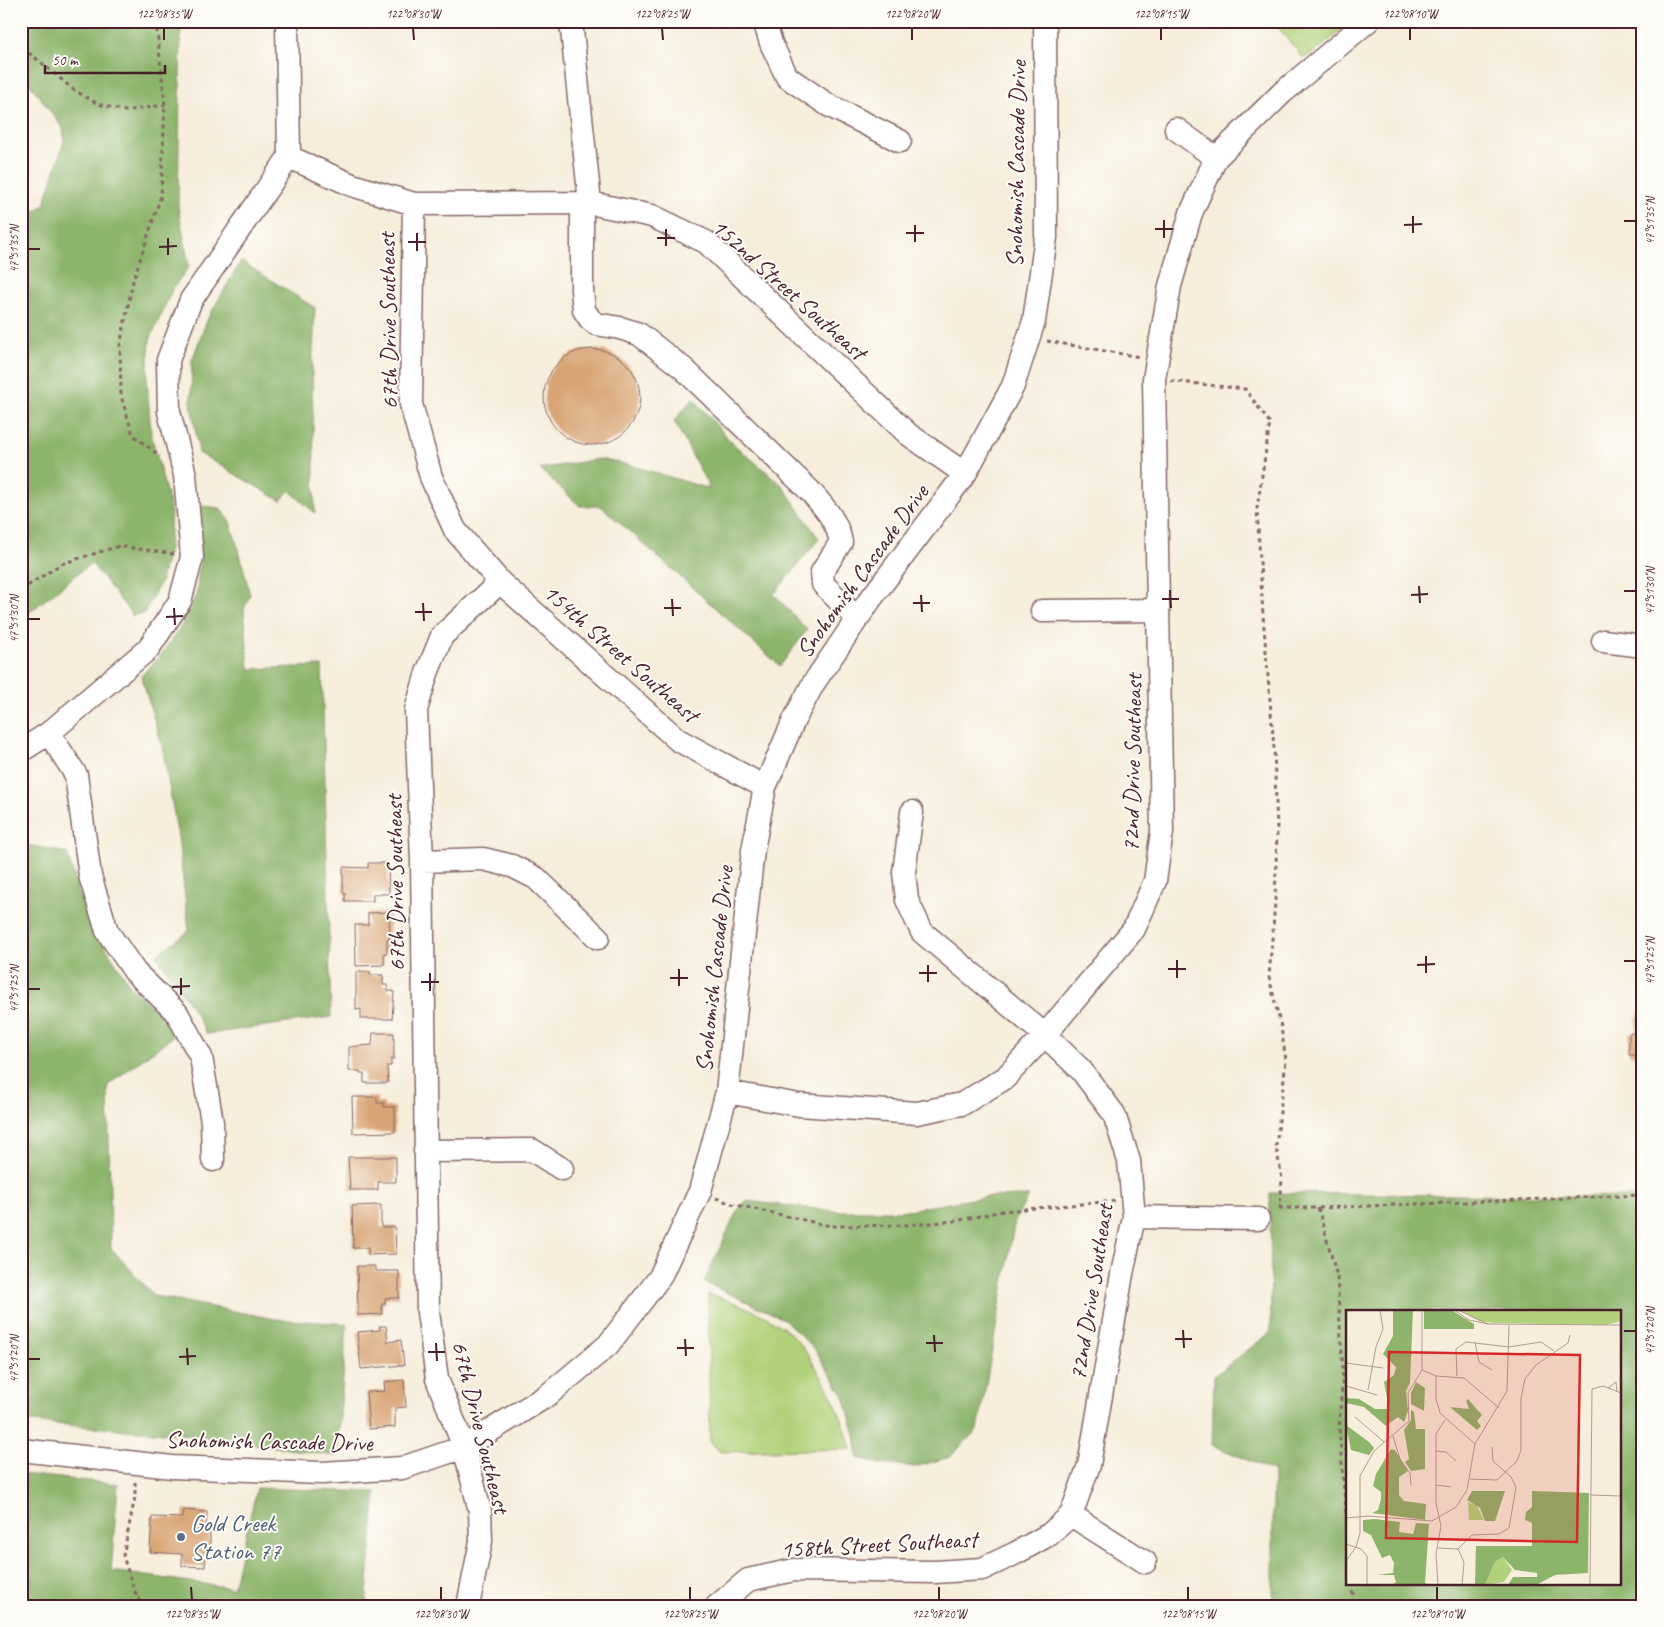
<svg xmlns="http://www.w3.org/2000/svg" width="1664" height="1627" font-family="Caveat,sans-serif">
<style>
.green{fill:#b1d27a;stroke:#7e7852}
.forest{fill:#8cb46a;stroke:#6b6a4a;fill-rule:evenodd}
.building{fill:#d8a475}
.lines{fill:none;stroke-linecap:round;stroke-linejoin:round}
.minor-casing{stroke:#866768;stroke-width:25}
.path{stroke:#866768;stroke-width:3;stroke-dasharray:4 4;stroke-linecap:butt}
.minor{stroke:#fff;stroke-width:22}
.ticks{fill:none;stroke:#4a1f2b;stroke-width:2}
.service-dot{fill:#5c6f8a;stroke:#fdfcf7;stroke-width:2}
.labels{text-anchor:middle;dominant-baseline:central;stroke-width:4;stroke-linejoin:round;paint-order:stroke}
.street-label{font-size:24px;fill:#4a1f2b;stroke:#fdfcf7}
.service-label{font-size:24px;fill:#4e5e75;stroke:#fdfcf7;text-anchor:start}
.inset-road{fill:none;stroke:#b19b94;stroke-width:1}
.view{fill:#d62828;fill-opacity:0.15;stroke:#d62828;stroke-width:2.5}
.inset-edge{fill:none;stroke:#4a1f2b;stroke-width:2.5}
.neatline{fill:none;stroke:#4a1f2b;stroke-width:2}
.ticks-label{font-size:12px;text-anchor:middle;fill:#4a1f2b}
</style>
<rect width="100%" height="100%" fill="#fdfcf7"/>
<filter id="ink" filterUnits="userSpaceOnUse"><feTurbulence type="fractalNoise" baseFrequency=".02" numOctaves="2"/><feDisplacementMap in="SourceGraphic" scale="10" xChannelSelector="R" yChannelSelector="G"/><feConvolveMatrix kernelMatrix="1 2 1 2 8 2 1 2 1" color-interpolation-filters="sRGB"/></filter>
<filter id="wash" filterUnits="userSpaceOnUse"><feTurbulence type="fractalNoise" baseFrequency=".0096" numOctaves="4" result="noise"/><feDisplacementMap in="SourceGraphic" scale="20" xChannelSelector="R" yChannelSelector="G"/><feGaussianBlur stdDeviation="1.12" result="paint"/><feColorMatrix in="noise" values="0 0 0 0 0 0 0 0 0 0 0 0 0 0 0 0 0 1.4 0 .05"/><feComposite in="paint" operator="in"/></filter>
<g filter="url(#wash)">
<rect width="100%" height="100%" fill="#f6edda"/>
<!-- green -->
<path class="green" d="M1273,21H1352L1315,52L1303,58Z
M708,1294C735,1302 762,1312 785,1329C795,1336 803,1348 810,1358C829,1387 842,1415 851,1449L720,1452L710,1441Z"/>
<!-- forest -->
<path class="forest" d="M21,21H181L178,206L189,266L172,290L150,340L147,380L151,434L171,511L169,548L160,583L144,613L133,616L91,563L21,619V219L44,205L64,142L63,128L27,80L21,75Z
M241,261L315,308L312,376L315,513L289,490L281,501L199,453L191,402L192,360L208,318Z
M693,398L731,442L782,485L819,539L774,594L807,630L780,666L601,506H580L540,469L599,459L633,466L710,489L674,421Z
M202,506L220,508L229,519L239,550L250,595L244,609L249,669L322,666L331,1017L207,1034L191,1006L156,955L189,931L178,837L162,746L141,676L160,656L184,622L197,592L201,544Z
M29,845L67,853L87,918L131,987L179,1032L108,1085L111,1248L154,1296L275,1319L347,1324L337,1456L198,1436L21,1421V857Z
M1270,1193L1643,1197V1606H1273V1471L1212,1445L1214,1376L1271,1332ZM1348,1311H1620V1583H1348Z
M1029,1196L1015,1220L978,1429L950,1457L915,1467L881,1464L858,1458L855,1435L844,1396L816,1351L784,1319L704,1282L737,1211L746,1201L834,1211H901L985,1197Z
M21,1474L118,1484L111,1571L233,1588L257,1488L376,1492L366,1606H21Z"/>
<g id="blocks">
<!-- building -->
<path class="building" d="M544 397a48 48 0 1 1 96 0a48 48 0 1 1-96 0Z
M368,863H388L389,894H373V901H345V893H343V867L368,868Z
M389,912L390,939H387V953H384V965L356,966L355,925H368V913Z
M356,972H370V975H383V985H387L388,991H394L392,1019H361V1009L356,1010Z
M1638,1012H1643V1076H1637L1636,1055H1629V1033H1636V1017L1638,1016Z
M373,1033H394V1059H391V1066H387L388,1083H364V1073H360V1071H349V1047L372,1045Z
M352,1097H377V1103H384V1107H395V1132L353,1133Z
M348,1157H396V1182H378V1190H350Z
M381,1205V1227H395L396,1254L368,1255V1248H353L352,1206Z
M357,1266H375V1271H399V1298H385V1304H382V1314L358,1315Z
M379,1326H386L388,1342L401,1340L404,1365L361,1369L357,1332L380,1330Z
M404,1380L406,1407L395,1408V1427L369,1429L366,1392L385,1391L384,1382Z
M184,1510L207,1512L206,1530H210V1545H206L205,1567L182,1566V1554L150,1552L152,1517L183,1518Z"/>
</g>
</g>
<g filter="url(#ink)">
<use href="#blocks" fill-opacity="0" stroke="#866768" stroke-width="1"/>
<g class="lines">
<!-- minor casing -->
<g class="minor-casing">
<path id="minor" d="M571,21L590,203
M764,21L771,43L787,77L828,105L900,141
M1176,129L1216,158
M289,157L352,185L414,204L590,203L652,216L706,242L908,434L965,474
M582,203V290L584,310L590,319L596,324L620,328L639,334L684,369L811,492C825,508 837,521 841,542L822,572L823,584L857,619
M414,204L411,404L431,477L455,530L500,582L678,740L765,787
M1042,611L1158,610
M1603,641L1643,646
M49,733L76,775L90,876L107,931L135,972L177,1013L201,1057L212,1122L213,1160
M21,751L49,733L148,649L180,601L192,557L185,475L169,412L168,360L191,300L289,157L287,21
M422,861L483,859L512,866L536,878L598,938
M727,1092L799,1105L917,1113L962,1104L1005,1078L1045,1035L1134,929L1155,881L1162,831L1154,379L1170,286L1191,213L1216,158L1282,93L1368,21
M425,1151L532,1150L562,1169
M1134,1217L1258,1219
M21,1450L172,1467L322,1473L402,1468L464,1447L548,1395L608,1345L660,1277L700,1191L727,1092L753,850L765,787L794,720L813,684L870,600L965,474L1013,386L1034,321L1046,237L1045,21
M1071,1515L1145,1562
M468,1606L481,1541L480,1511L464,1447L437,1379L428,1312L422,861L416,710L427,673L442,636L500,582
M717,1606L748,1580L794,1570L935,1572L982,1569L1016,1553L1050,1534L1071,1515L1089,1465L1122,1274L1134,1217L1129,1161L1114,1114L1081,1070L1045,1035L922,932L907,900L904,872L912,812"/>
</g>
<!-- path -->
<path class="path" d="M156,21L165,105L161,196L133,281L120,346L121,396L133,435L160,456
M21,50L32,55L74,90L98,104L125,111L165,105
M1047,341L1140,357
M1171,381L1245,389L1270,423L1257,508L1263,616L1274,748L1277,829L1275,903L1269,977L1281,1027L1286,1061L1276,1146L1282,1179L1280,1208
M21,590L61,564L119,546L174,554
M716,1198L732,1204L831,1226L908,1225L955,1221L1003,1211L1115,1201
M1279,1208H1318L1643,1195
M1318,1208L1337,1276L1343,1372L1339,1428L1348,1539
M135,1482V1497L123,1556L134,1590L143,1606
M1352,1583L1354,1606"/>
<!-- minor -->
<use href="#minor" class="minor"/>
</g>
</g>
<!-- ticks -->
<path class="ticks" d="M164,28V40M413,28L414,40M662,28L663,40M912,28V40M1161,28V40M1410,28V40M1413,216V233M1164,220V238M1624,221H1636M915,225V242M1404,225L1422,224M666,229V246M1155,229H1173M417,233V251M906,233H924M168,238V255M657,238H675M408,242H426M159,247L177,246M28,249H40M1419,586L1420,603M1170,590L1171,608M1624,591H1636M921,595L922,612M1411,595L1428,594M672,599L673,616M1162,599H1179M423,603L424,621M913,603H930M174,608L175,625M664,608H681M415,612H432M166,617L183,616M28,619H40M1426,956V973M1177,960V978M1624,961H1636M928,965V982M1417,965L1435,964M679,969V986M1168,969H1186M430,973V991M919,973H937M181,978V995M670,978H688M421,982H439M172,987L190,986M28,989H40M1183,1330L1184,1348M1624,1331H1636M934,1335L935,1352M685,1339L686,1356M1175,1339H1192M436,1343L437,1361M926,1343H943M187,1348L188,1365M677,1348H694M428,1352H445M179,1357L196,1356M28,1359H40M191,1587L192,1600M441,1587V1600M690,1587V1600M939,1587V1600M1188,1587V1600M1437,1587V1600"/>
<!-- markers -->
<circle class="service-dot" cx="181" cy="1537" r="5"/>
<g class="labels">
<!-- street labels -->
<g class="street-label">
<text transform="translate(1016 164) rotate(-89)">Snohomish Cascade Drive</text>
<text transform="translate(789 289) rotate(42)">152nd Street Southeast</text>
<text transform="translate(388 321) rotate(-91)">67th Drive Southeast</text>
<text transform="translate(862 571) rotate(-54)">Snohomish Cascade Drive</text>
<text transform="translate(621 653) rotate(41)">154th Street Southeast</text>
<text transform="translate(1132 763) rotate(-89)">72nd Drive Southeast</text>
<text transform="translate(395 883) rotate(-91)">67th Drive Southeast</text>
<text transform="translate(714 969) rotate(-84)">Snohomish Cascade Drive</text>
<text transform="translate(1091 1292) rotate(-81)">72nd Drive Southeast</text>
<text transform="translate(481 1427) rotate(76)">67th Drive Southeast</text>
<text transform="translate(269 1441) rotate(1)">Snohomish Cascade Drive</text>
<text transform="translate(879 1544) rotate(-3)">158th Street Southeast</text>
</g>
<!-- service labels -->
<g class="service-label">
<text x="191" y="1523">Gold Creek<tspan x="191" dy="28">Station 77</tspan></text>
</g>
</g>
<!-- overview -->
<g transform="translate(1346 1310)">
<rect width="275" height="275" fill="#f6edda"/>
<path d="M113,0H275V11L259,15L149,13L133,11ZM122,192L131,196L138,210H123ZM157,247L166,260L158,272L139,275L149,252Z" fill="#b1d27a"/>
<path d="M47,0H67L64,73L60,81L62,101L58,112L52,107L40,116L18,97L0,93V88L13,89L29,99H43L38,72L48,65L50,57L37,44L47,26ZM78,0H105L128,14V19H78ZM70,72L79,78L78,101L65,94V83ZM122,89L136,105L131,111L135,116L131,120L104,97L123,99L120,91ZM65,100L68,102L70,119H79V159L65,161L59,152L63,149L58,120L65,110ZM0,115L23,132L28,138L23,145L5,140ZM45,139L49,140L62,161L53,167V185L58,191L80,194L79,210L26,203L32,200L35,189V182L27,176L30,164ZM126,181H159L149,211H139L134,198L121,190ZM186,181L243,183L242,263L209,265L190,275H162L167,267H191V263L169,260L157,247L149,252L139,275H129L130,236H186V213L179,210L180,202L186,197ZM29,209L54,212L53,222L67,224L70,213L83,214L79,273L84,275H46L50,272L48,265H31L47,263L48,253L44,245L36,248L25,225L17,221V210Z" fill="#8cb46a"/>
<path class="inset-road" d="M108,0L123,10L142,14L112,0M142,14L275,15M129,32L133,52L146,60M110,39L120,32L163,37L195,32L208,41M110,39L111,66M0,53L37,58M76,60L90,66L118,68L153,98M90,66V89L94,103L129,134M0,76L31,85M262,78L270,72L271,82M22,80L30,37L37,19L34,0M9,107L38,132M47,126L54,149L64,163L65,175M146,137L147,151L165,167L170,177L163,218M90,141L100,142L110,151M124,169L151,170L171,151L175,140V88L179,69L190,55L222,33L224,25M90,175L105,177M244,185L275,186M0,208L22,206L86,211L110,197L121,180L129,134L161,81L163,15M0,234L15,239L21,246V275M91,238L112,239L126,225L153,224L163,218M112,239L118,252L116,275M0,251L10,237L14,223V166L28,141L63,111L62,83L76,60V0M92,275L90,244L95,216L90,193V124L99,110M244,275L246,79L257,76L275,83"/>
<path class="view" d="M43,42L234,45L231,232L40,228Z"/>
<rect width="275" height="275" class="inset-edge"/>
</g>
<!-- margin -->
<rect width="1664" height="1627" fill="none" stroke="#fdfcf7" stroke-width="55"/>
<!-- scale -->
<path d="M45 65v8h120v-8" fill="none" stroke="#4a1f2b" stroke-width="2.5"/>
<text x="52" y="65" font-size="15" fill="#4a1f2b" stroke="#fdfcf7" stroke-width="4" paint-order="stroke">50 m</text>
<rect x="28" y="28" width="1608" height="1572" class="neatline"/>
<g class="ticks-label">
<text x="164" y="18">122°08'35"W</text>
<text x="413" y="18">122°08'30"W</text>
<text x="662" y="18">122°08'25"W</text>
<text x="912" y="18">122°08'20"W</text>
<text x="1161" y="18">122°08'15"W</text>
<text x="1410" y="18">122°08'10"W</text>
<text transform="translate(1650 221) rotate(-90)" y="4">47°51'35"N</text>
<text transform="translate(14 249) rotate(-90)" y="4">47°51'35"N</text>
<text transform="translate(1650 591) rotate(-90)" y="4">47°51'30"N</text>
<text transform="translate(14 619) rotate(-90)" y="4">47°51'30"N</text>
<text transform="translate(1650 961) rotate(-90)" y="4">47°51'25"N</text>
<text transform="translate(14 989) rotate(-90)" y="4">47°51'25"N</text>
<text transform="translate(1650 1331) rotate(-90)" y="4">47°51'20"N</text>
<text transform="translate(14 1359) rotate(-90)" y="4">47°51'20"N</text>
<text x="192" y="1618">122°08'35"W</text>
<text x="441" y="1618">122°08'30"W</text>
<text x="690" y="1618">122°08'25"W</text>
<text x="939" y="1618">122°08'20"W</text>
<text x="1188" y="1618">122°08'15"W</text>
<text x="1437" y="1618">122°08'10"W</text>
</g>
</svg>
